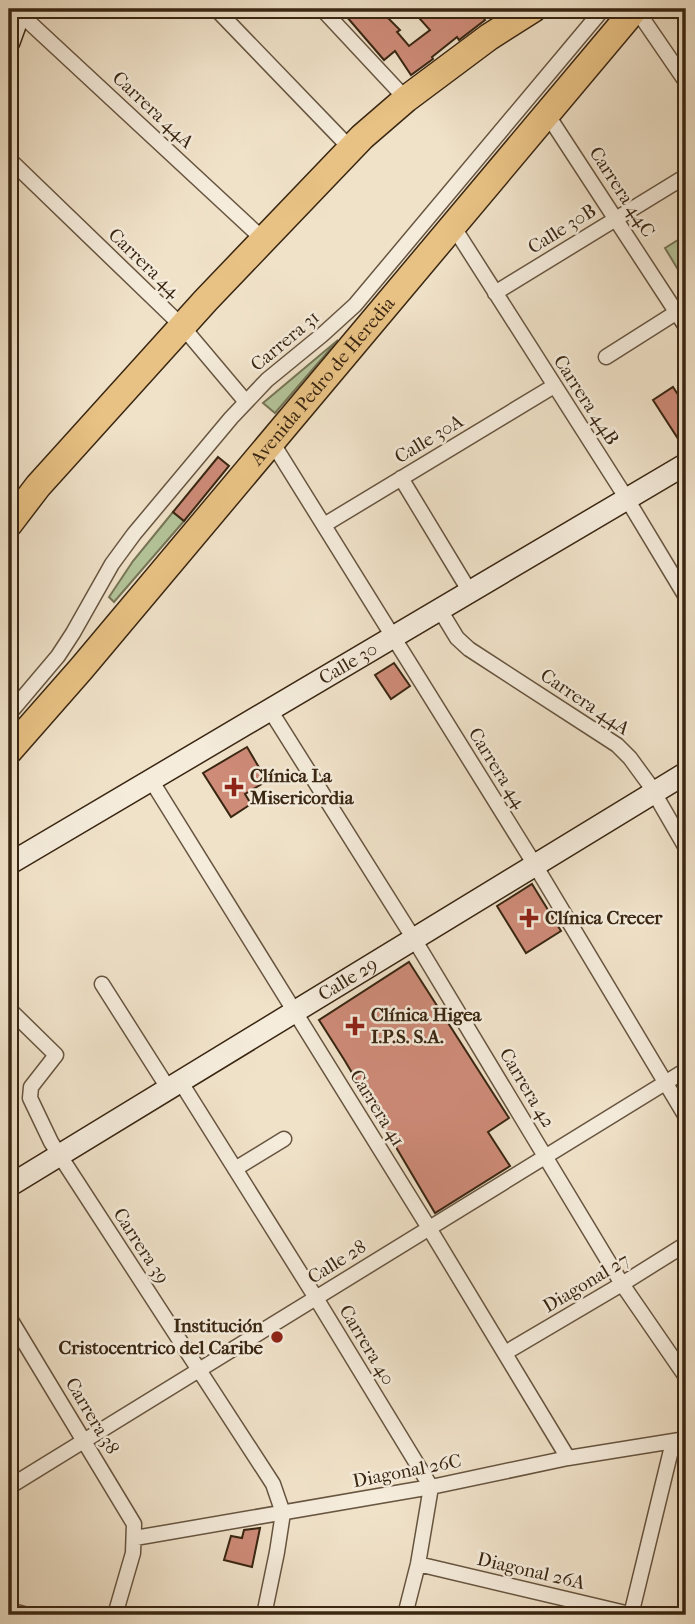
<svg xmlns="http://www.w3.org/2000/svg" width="695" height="1624" font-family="'IM FELL French Canon',serif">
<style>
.green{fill:#b4c49a;stroke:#767556;stroke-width:2}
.building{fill:#ce8b78;stroke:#392612;stroke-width:2}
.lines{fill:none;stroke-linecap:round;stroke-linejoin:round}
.street-casing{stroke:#675540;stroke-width:17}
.secondary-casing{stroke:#392612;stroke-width:24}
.highway-casing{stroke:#392612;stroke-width:29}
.street{stroke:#f5ecdc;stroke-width:14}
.secondary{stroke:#f5ecdc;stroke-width:21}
.highway{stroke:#e8c184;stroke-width:26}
.poi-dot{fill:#8f2418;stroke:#f5ecdc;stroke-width:2.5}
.labels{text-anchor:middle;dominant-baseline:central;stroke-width:5;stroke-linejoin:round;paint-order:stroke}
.street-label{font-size:19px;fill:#392612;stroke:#f5ecdc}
.poi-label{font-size:19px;font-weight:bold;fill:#392612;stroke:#f5ecdc;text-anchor:start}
</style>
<rect width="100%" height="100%" fill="#f0e2c9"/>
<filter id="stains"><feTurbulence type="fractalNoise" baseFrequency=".00286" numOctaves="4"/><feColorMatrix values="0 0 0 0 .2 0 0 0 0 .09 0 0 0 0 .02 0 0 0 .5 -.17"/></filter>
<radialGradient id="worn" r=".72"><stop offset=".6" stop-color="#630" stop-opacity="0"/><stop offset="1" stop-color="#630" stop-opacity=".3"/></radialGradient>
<!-- green -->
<path class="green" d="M686,235V283L665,248Z
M338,340L275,413L263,403Z
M173,512L184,521L114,602L109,597L133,561Z"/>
<!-- building -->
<path class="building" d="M340,9H391L385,15L400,30L397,32L409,46L430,30L411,9H477L485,20L459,40L457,37L432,57L433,59L411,75L395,51L384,60Z
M673,387L686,407V451L653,400Z
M218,457L229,466L184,521L173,512Z
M394,663L410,686L391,699L375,675Z
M247,747L267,781L245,794L251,804L231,817L203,773Z
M532,884L561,931L526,953L497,906Z
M409,962L509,1118L488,1132L510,1166L435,1213L345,1061L319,1020Z
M260,1528L252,1567L224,1560L231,1536L242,1538L244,1530Z"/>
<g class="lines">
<!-- street casing -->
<g class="street-casing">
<path id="street" d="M15,9L264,240
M216,9L351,149
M322,9L406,99
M493,9L508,25
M636,9L686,82
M547,114L686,327
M9,159L182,326L246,402
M453,226L627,499L686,597
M495,293L686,176
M606,357L677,312
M272,442L535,865L686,1117
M401,478L470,592
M324,525L554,386
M440,610L457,638L469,649L617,745L630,758L649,784L686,848
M270,710L414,939L622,1284L686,1377
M9,714L58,656L73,633L112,564L134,534L231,418L267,380L322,335L355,305L603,9
M151,780L429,1228L568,1458
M102,984L168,1088
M9,1009L56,1055L31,1087L30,1098L51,1142L273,1484L283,1513L277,1552L264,1615
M180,1081L316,1298L431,1487L418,1564L405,1615
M235,1169L284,1139
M9,1317L134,1524L133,1553L115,1615
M505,1353L622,1284L686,1244
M9,1487L686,1070
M135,1538L431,1487L568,1458L686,1439
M418,1564L634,1615
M9,1610L27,1615
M631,1615L673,1442"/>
</g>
<!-- secondary casing -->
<g class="secondary-casing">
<g id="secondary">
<path d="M9,42L21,9"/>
<path id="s1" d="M9,864L686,464"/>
<path id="s2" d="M9,1186L686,773"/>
</g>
</g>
<!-- highway casing -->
<g class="highway-casing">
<g id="highway">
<path d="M9,524L38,486L206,300L362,137L406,99L489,37L533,9"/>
<path id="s3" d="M9,751L81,669L635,9"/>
</g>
</g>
<!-- street -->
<use href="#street" class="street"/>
<!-- secondary -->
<use href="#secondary" class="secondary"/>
<!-- highway -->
<use href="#highway" class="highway"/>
</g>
<!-- markers -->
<g class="poi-dot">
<path d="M230.5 776.5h7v7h7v7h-7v7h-7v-7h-7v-7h7z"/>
<path d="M525.5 907.5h7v7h7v7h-7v7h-7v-7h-7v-7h7z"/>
<path d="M351.5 1015.5h7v7h7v7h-7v7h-7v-7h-7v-7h7z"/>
<circle cx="277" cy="1337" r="7"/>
</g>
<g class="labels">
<!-- street labels -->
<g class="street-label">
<text transform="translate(153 110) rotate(43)">Carrera 44A</text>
<text transform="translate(622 192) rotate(57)">Carrera 44C</text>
<text transform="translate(562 229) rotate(-32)">Calle 30B</text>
<text transform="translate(144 263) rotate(44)">Carrera 44</text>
<text transform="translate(285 341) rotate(-40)">Carrera 31</text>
<text stroke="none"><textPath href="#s3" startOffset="485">Avenida Pedro de Heredia</textPath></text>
<text transform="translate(586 400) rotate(57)">Carrera 44B</text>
<text transform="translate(429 439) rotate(-31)">Calle 30A</text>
<text stroke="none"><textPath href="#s1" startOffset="394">Calle 30</textPath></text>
<text transform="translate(585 702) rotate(34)">Carrera 44A</text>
<text transform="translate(497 768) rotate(58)">Carrera 44</text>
<text stroke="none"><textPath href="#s2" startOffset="397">Calle 29</textPath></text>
<text transform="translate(527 1088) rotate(59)">Carrera 42</text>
<text transform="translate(377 1108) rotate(58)">Carrera 41</text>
<text transform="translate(141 1246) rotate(57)">Carrera 39</text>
<text transform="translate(337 1262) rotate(-32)">Calle 28</text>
<text transform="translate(586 1283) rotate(-31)">Diagonal 27</text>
<text transform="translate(367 1345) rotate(59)">Carrera 40</text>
<text transform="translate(92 1416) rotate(59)">Carrera 38</text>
<text transform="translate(407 1471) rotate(-11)">Diagonal 26C</text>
<text transform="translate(531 1571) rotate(13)">Diagonal 26A</text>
</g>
<!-- poi labels -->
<g class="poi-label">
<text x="250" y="776">Clínica La<tspan x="250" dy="22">Misericordia</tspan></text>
<text x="545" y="918">Clínica Crecer</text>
<text x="371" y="1015">Clínica Higea<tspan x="371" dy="22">I.P.S. S.A.</tspan></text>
<text x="263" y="1326" text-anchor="end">Institución<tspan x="263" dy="22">Cristocentrico del Caribe</tspan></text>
</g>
</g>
<!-- margin -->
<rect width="695" height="1624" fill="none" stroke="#f0e2c9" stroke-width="35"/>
<rect x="10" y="10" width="674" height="1603" fill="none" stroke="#392612" stroke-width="3.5"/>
<rect x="18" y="18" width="660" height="1589" fill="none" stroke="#392612" stroke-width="2"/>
<rect width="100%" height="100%" filter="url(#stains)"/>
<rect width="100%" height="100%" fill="url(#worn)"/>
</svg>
